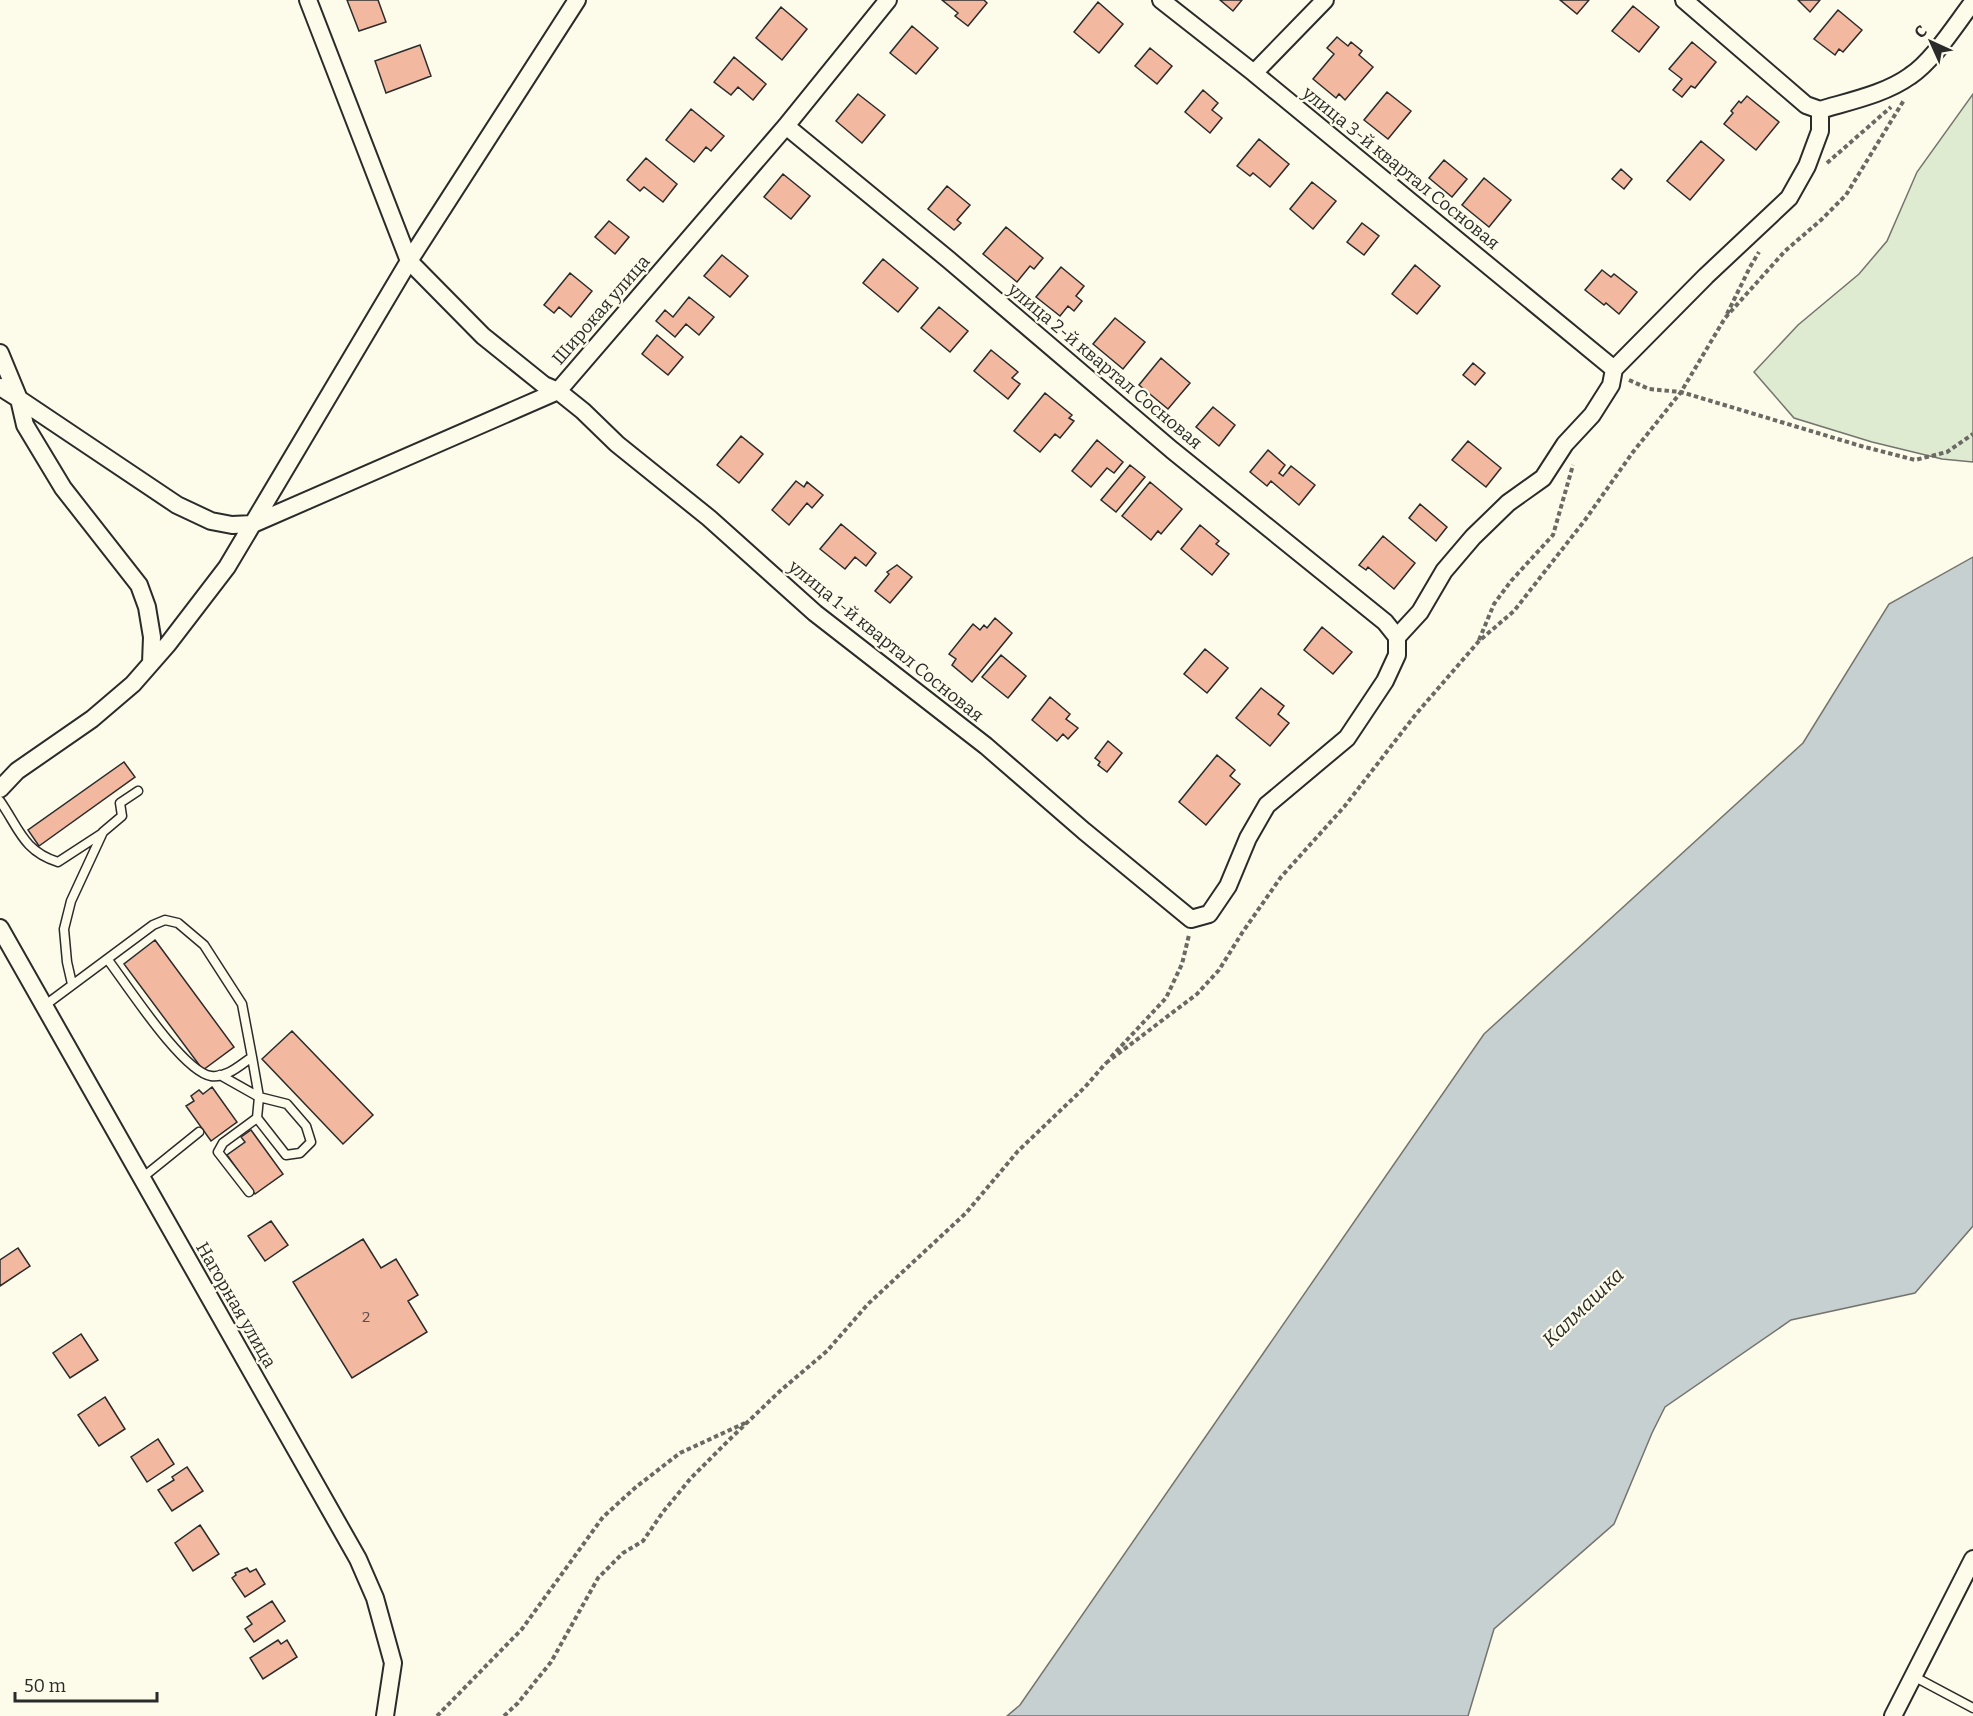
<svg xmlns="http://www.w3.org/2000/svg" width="1973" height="1716" font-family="Bitter,serif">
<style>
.green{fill:#deebd1;stroke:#74746e;stroke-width:1.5}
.water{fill:#c7d0d0;stroke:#74746e;stroke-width:1.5}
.building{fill:#f2b8a0;stroke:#2b2b2b;stroke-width:1.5}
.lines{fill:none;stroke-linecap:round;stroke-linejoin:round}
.service-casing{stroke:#2b2b2b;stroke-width:11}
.minor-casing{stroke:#2b2b2b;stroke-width:20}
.path{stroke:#6a6964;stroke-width:4;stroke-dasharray:4.5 3;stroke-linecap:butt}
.service{stroke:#fdfbea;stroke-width:8}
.minor{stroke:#fdfbea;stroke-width:16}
.labels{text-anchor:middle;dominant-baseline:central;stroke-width:4.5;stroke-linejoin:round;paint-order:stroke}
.number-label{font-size:15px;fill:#5d4e48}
.street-label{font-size:18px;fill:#2b2b2b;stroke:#fdfbea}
.water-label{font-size:20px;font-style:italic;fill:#2b2b2b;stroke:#fdfbea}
</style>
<rect width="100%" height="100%" fill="#fdfbea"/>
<!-- green -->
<path class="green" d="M1973,94V462L1942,459L1872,442L1794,418L1754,372L1798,325L1859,274L1887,241L1917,172Z"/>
<!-- water -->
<path class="water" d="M1973,557V1226L1915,1293L1791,1320L1665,1407L1652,1433L1614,1524L1494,1629L1468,1716H1007L1020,1705L1484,1034L1803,743L1889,604Z"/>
<!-- building -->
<path class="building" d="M347,0H378L386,22L359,31Z
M942,0H984L987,3L968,26L955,16L958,13Z
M1220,0H1242L1233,11Z
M1560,0H1589L1577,14Z
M1798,0H1820L1810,12Z
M1098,2L1123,24L1099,53L1074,32Z
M1633,6L1659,27L1639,52L1612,31Z
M781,7L807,29L782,60L756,38Z
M1838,10L1862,30L1843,52L1839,49L1835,55L1814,39Z
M912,26L938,48L916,74L890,53Z
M1337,37L1348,46L1351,42L1362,51L1359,55L1373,67L1345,100L1339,94L1336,98L1313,79L1334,54L1327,48Z
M1692,42L1716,62L1695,88L1691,86L1682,97L1673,90L1682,79L1669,69Z
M420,45L431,76L386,93L375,61Z
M1150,48L1172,66L1157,84L1135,66Z
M734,57L766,84L753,100L738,87L731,95L714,82Z
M1203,90L1218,103L1212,110L1222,118L1210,133L1185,112Z
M1387,92L1411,111L1388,139L1364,120Z
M858,94L885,115L862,143L836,121Z
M1747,96L1779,122L1756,150L1724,124L1733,113L1731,111L1739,101L1741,103Z
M691,109L724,136L711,151L706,147L694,162L666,140Z
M1259,139L1289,164L1270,187L1253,173L1250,176L1237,166Z
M1701,141L1724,160L1690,200L1667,181Z
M646,158L677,184L663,202L644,187L640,191L627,180Z
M1444,160L1467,179L1452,197L1429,178Z
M1621,169L1632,179L1624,189L1612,179Z
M783,174L810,196L791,219L764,197Z
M1484,178L1511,200L1489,227L1462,205Z
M1312,182L1336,201L1313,229L1290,209Z
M947,186L970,205L957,220L961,223L954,230L928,209Z
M609,221L629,237L615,254L595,237Z
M1362,223L1379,236L1364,255L1347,242Z
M1006,227L1043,258L1034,269L1030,266L1017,282L983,254Z
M722,255L748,276L730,297L704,276Z
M883,259L918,288L898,312L863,283Z
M1415,265L1440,286L1417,314L1392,294Z
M1061,267L1084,286L1076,296L1082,301L1074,311L1068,306L1060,316L1036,297Z
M1602,270L1611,277L1614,274L1637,292L1619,314L1606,303L1604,305L1585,290Z
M570,273L592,291L571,317L559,307L554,313L544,305Z
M689,297L714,317L699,335L686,324L675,337L656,321L665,310L673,317Z
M939,307L968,331L950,352L921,328Z
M1115,318L1145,342L1123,369L1093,344Z
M657,335L683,357L668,375L642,354Z
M991,350L1018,372L1012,378L1020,384L1008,399L974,371Z
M1161,358L1190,383L1168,409L1139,385Z
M1473,363L1485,373L1475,385L1463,375Z
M1045,393L1072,415L1069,418L1074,421L1060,438L1055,434L1040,452L1014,431Z
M1213,407L1235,425L1219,446L1196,427Z
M741,436L763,454L739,483L717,465Z
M1097,440L1123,462L1114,473L1107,468L1091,487L1072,471Z
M1468,441L1501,468L1486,487L1452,460Z
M1268,450L1285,465L1279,473L1283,476L1291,466L1315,485L1299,505L1271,481L1267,486L1250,472Z
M1130,465L1145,477L1116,512L1101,500Z
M796,481L804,487L807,482L823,495L812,508L807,503L789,525L772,510Z
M1150,482L1182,509L1161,534L1158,531L1151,540L1122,516Z
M1420,504L1447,527L1436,541L1409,518Z
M841,524L876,553L866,566L855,557L845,569L820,549Z
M1200,525L1219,541L1216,544L1229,554L1212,575L1181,549Z
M1383,536L1415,563L1394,589L1368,567L1366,570L1359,565Z
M897,565L912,577L890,603L875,591L889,574L887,572Z
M995,618L1012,633L972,682L952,665L956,659L949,654L973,624L980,630L984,625L987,628Z
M1322,627L1352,652L1333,674L1304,650Z
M1205,649L1228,668L1207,693L1184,674Z
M1001,655L1026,676L1008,698L982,677Z
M1261,688L1284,706L1278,714L1289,723L1270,746L1236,718Z
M1050,697L1070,714L1066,719L1078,728L1068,739L1063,734L1057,741L1032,720Z
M1108,741L1122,753L1107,772L1098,765L1100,762L1095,758Z
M1217,755L1235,770L1230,776L1240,784L1206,825L1179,802Z
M124,762L135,777L39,846L28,830Z
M155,940L234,1047L203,1070L124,964Z
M292,1031L373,1115L343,1144L262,1059Z
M212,1087L237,1122L211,1141L186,1106L194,1101L191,1096L199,1090L203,1094Z
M251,1130L283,1174L255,1194L227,1155L245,1142L241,1137Z
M271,1221L288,1245L265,1261L248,1236Z
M363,1239L381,1268L396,1259L418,1295L408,1301L427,1332L352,1378L293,1282Z
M18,1248L30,1266L0,1286V1260Z
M81,1334L98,1360L70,1378L53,1353Z
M105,1397L125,1429L99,1446L78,1415Z
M158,1439L174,1464L147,1482L131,1457Z
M187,1467L203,1491L172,1511L158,1490L174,1480L172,1477Z
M200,1525L219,1554L193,1571L175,1543Z
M247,1568L250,1572L256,1569L265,1584L245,1597L232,1578L236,1575L235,1573Z
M272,1601L285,1621L254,1642L245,1629L252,1624L247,1617Z
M278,1640L281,1644L287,1640L297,1657L263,1679L250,1658Z"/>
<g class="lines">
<!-- service casing -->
<g class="service-casing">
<path id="service" d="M0,801C19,828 23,851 58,862L101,834
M72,984L67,962L64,929L71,901L103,832L122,816L120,803L138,791
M44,1006L153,925L165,920L178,923L204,945L242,1004L252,1057C240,1065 227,1078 211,1076C183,1072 127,985 108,960
M252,1057L259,1097L257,1118
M220,1075L259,1097L287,1104L306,1126L311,1142L300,1153L286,1155L257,1118L223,1143L218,1152L249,1192
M142,1178L199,1132
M1913,1676L1973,1708"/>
</g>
<!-- minor casing -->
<g class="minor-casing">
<path id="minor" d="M308,0L409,261L483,336L544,385L558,391L583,411L617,444L709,518L815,613L986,746L1084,831L1191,919L1209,914L1228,886L1248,838L1267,805L1347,738L1385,681L1397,655V637L1420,612L1444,571L1473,537L1508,503L1543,478L1565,444L1592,415L1611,385L1614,369L1706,276L1789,198L1807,166L1820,131V110
M1161,0L1254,73L1614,369
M1684,0L1806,105L1820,110
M1254,73L1325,0
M1820,110C1850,101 1885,94 1910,76C1933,61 1956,24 1973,2
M786,126L949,260L1172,450L1385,622L1397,637
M0,353L19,399L177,505L211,521L232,525L253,524L558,391L786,126L888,0
M0,387L19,399L25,425L63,488L139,585L147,607L152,637L151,663
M0,789L17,771L92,719L133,684L168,644L227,567L409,261L577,0
M0,928L358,1559L375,1598L393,1663L385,1716
M1893,1716L1973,1559"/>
</g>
<!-- path -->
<path class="path" d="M1827,163L1891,107
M1727,314L1750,267L1759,252
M1629,380L1649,389L1681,392L1861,446L1915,460L1947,452L1973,434
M1479,640L1494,604L1511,581L1553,535L1573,465
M1111,1057L1166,998L1182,964L1189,935
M1106,1063L1197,994L1219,970L1242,933L1281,877L1344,807L1416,714L1479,641L1514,611L1585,520L1633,452L1681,392L1725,318L1785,251L1821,220L1846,195L1904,100
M437,1716L522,1629L603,1517L636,1487L680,1453L745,1423
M504,1716L518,1703L551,1662L598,1578L623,1553L643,1541L663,1512L691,1478L731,1438L780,1391L827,1351L868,1304L966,1213L1018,1151L1085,1087L1106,1063"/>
<!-- service -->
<use href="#service" class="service"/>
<!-- minor -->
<use href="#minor" class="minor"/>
</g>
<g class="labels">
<!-- number labels -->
<g class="number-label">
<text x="366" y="1317">2</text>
</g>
<!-- street labels -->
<g class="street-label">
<text transform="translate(1401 168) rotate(39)">улица 3-й квартал Сосновая</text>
<text transform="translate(601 310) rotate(-49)">Широкая улица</text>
<text transform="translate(1105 366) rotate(40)">улица 2-й квартал Сосновая</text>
<text transform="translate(886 641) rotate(39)">улица 1-й квартал Сосновая</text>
<text transform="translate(236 1305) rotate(60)">Нагорная улица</text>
</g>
<!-- water labels -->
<g class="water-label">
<text transform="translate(1583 1307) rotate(-44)">Калмашка</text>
</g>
</g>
<!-- north arrow -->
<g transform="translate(1931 42) rotate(315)" stroke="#fdfbea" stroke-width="4.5" paint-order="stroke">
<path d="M0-4.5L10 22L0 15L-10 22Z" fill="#2b2b2b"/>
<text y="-9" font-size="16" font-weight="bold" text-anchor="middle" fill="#2b2b2b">С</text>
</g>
<!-- scale -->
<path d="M15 1692v9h142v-9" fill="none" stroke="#2b2b2b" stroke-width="3"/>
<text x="24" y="1692" font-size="18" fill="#2b2b2b" stroke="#fdfbea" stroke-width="4.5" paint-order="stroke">50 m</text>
</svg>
